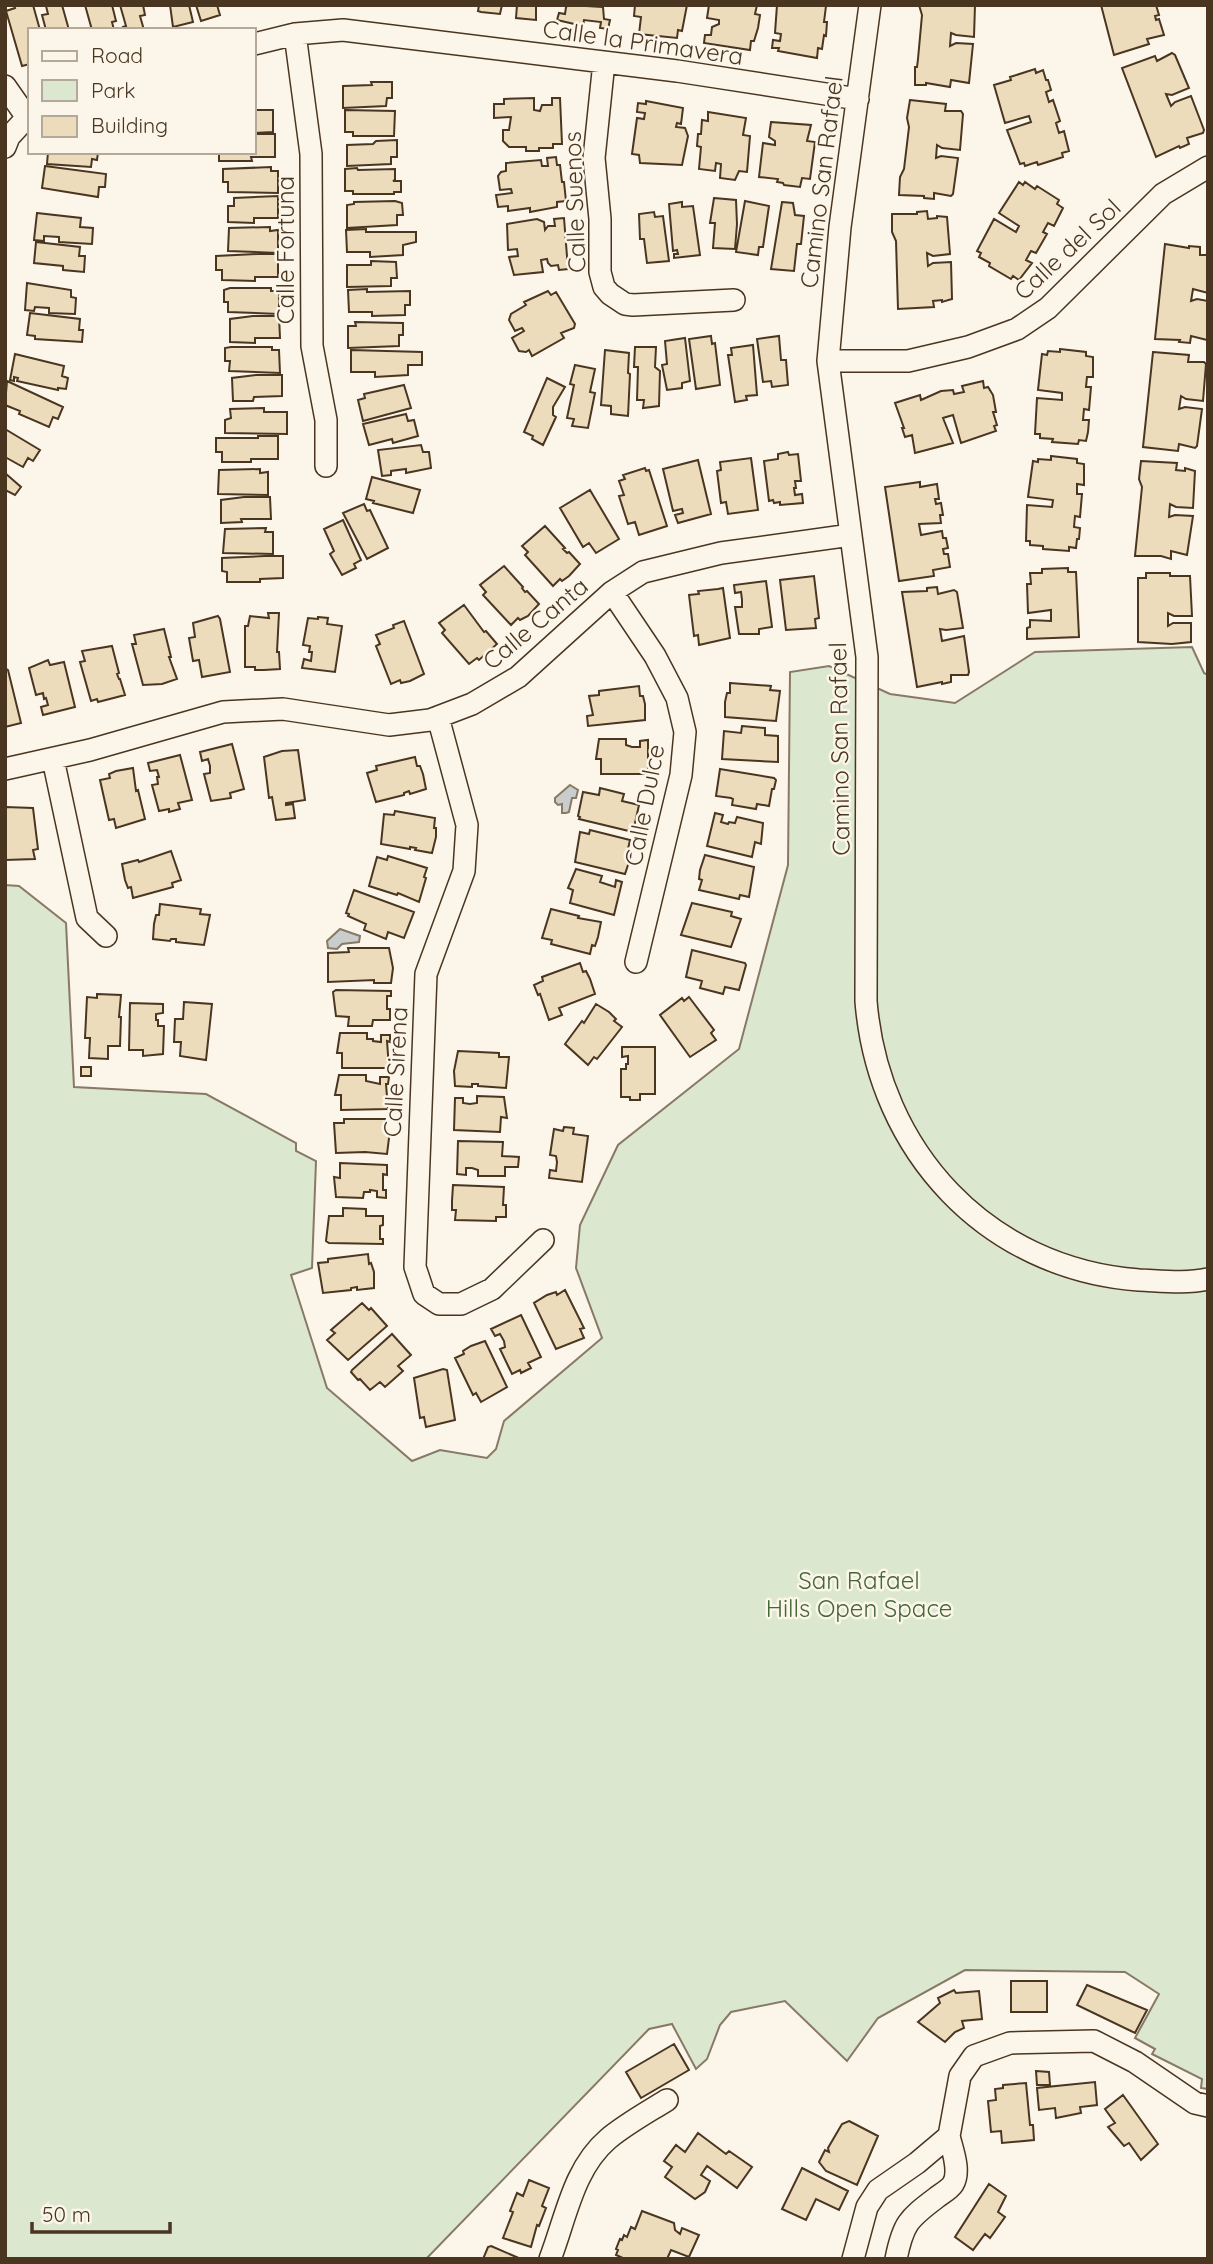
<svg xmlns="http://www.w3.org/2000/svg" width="1213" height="2264" font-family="Quicksand,sans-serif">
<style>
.green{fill:#dce7d0;stroke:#887966;stroke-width:2}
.water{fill:#c9cecd;stroke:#887966;stroke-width:2}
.building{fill:#ecdcbc;stroke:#4a3520;stroke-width:2}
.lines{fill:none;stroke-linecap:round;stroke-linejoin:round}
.minor-casing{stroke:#4a3520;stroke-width:24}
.minor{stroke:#fbf6e9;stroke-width:21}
.labels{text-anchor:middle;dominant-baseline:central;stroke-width:5;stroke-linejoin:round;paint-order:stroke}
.street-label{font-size:24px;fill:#4a3520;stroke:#fbf6e9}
.park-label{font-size:24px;fill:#436837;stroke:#fbf6e9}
</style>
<rect width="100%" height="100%" fill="#fbf6e9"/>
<!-- green -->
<path class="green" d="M1192,647L1204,673L1208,675V2089L1201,2088L1202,2079L1152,2054L1155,2049L1135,2038L1159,1994L1125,1972L965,1970L878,2018L847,2061L785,2001L731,2012L720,2025L707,2059L696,2069L672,2024L649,2029L426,2259H5V885L19,886L66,923L74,1087L206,1094L296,1143V1151L316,1161L312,1268L291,1275L327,1388L412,1461L440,1450L487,1458L496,1449L504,1421L602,1338L576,1268L580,1225L618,1145L739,1049L788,865L790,672L829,666L890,694L955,703L1035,652Z"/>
<!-- water -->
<path class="water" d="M570,785L578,790L576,798H572L569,812L566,813H562V804L558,805L555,802V798Z
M340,929L360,936L359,942L342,944L337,949L328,948L327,941Z"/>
<!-- building -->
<path class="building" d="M14,5H33L40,30H30V64L22,66L6,11L15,8Z
M62,5L69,30H46L42,15L48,14L46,6Z
M85,5H112L116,21L112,22L114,30H92Z
M120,5H143L145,15L140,16L144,30H124L123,27L126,26Z
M170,5H189L193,22L173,27Z
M196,5H217L220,15L201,21Z
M479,5H502L500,14L481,12L478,11Z
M517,5H536V20L516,18Z
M569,5L603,7L604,19L610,20L608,29L600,28L601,22L584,20L583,26L557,20L559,13L565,14L566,7Z
M635,5H687L682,31L678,30L677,38L639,34L641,17L634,16Z
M709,5H757L755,14L760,15L758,28L754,41H751L750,50L704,43L705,35H711L712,27L719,24V20L707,18Z
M777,5L826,6L824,22H827L826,36L824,35L822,49L818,48L817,58L778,51L779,48H772L773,40L780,41L781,34L775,33Z
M919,5H975L974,37L956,35L951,33L950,46L956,43L973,44L969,83L951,80L950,87L926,83V85H915V67H917L918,59L922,15Z
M1101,5H1156L1159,15L1155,16L1156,20L1159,19L1164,35L1147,39L1149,44L1114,55Z
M1172,53L1175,55L1189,88L1172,95L1166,94L1171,106L1175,102L1191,96L1204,130L1203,133L1187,138L1189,144L1180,148L1179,146L1156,157L1122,68L1155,56L1157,61Z
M1035,69L1036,73L1043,70L1046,80H1048L1051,90L1046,92L1049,102L1053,100L1060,121L1056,123L1059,133L1064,131L1069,151L1062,153L1063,157L1038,165L1037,162L1025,166L1024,163L1020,164L1007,130L1031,122L1029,116L1005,123L994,85L1011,80L1010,77Z
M371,82H392V98H387L386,106L343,108V86L372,85Z
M534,98V110L540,111L542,105H552V98H560L562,144H553V148H539V151H526V147H509L503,141V130H509L511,117L494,118V104H504V99Z
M910,100L946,104L945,111H961L963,114L960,150L942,148L937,145L936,158L941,156L958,158L953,194L951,196L934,193V199L924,198V196L899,195L900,177L904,169L909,127L907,118Z
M646,101L683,108L681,124L677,123L676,127L685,128L688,136L682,165L640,163L639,155L632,154L637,118L644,119L645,113L637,112L638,103L646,104Z
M254,110H273V132L254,133Z
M345,110L395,111L394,136H353V132H345Z
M708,112L746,118L743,135L750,136L747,172L739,171L735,180L720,178L721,164L716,163L715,171L699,169L701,147L697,146L698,134H701L702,120L708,121Z
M771,122L811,125L807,141L815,142L810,179L802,178L800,187L784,185L783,183L777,182L778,179L759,177L763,143L775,145V141L769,137Z
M257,134H275V157H251L252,161H219V152H254V136Z
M397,140V157H391V164L347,166V145L373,144L376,141Z
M48,152H98L97,160L92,159L91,167L47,164Z
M556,157L557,165H560L562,182H564L566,201L557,202V207L530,212V208L508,211V206L498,207L496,195L512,193L511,189L500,190L498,176L501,172L506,171V163L541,160L542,166H548L547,158Z
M45,166L106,174L105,187H99L98,197L42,188Z
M271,167V171H278V193L228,192V182H223V169Z
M357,168L358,170L395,169V180L393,181H401V192H394V194H353V191H345V169Z
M1019,182L1023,185L1025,182L1035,189L1037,186L1059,200L1057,204L1063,208L1054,226L1048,223L1043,232L1047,234L1036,253L1031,251L1026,260L1032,263L1019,280L1013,276L1011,279L989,266L990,263L979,257L981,253L977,251L994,219L1016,232L1019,226L999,213Z
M278,196V218H254V223L228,222V206H234V198Z
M714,198L736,200L737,224L735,249L713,248L715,223H710Z
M395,201L402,203L403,215H397V225L347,228V205L354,204V202Z
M745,201L769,206L763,247H759L758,255L736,252Z
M682,202V207L693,206L700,255L674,258V254H678L677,250L673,251L669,204Z
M782,202L793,203L795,215L804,216L801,244H797L794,271L771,269Z
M927,211L928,219L937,218V216L947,217L950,254L933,256L927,253L928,266L933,263L951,262L952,299L942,302V300L933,301L934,307L898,309L896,241L892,232V214H917V212Z
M654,212L655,217L663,216L669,261L647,263L644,239H640L639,214Z
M37,213L81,218L80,227L93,228L92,244L59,242V237L44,236V241L34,240Z
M564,218L568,269L559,270L558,265L551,266L548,263L547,259L541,260L543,272L514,275L509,257L518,256L517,249L508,250L507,224L537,219L544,222L545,230L548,226H555L554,219Z
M270,227V231L278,230V253L228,251L229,228Z
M366,229V232H416V242L403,245V255L370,257V252H347L346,230Z
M36,242L80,247L79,256H85L84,272L63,270V266L34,263Z
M1165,244L1189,248V246L1200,247V255H1206L1208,253V293L1193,289L1191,301L1197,299L1208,301L1207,340L1191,336L1190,343L1179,342L1180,340L1155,339Z
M257,254H278V277H255V281L222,280V270H216V256Z
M371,261L396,262L397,278H391V286L347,287V265H371Z
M27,283L71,290V297L76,298L75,314L49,313V308L35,307L34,311L25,310Z
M230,288H271V291H279V314L228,312V302H224V290Z
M367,289V292L410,291V305H405V315L372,316V312H349L348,290Z
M548,291L551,295L556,292L575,324L574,328L561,333L564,338L532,356L529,350L526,352L519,351L512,338L524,331L522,328L515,331L509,320L511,314L526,305L524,302Z
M30,313L80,319L79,330H83L82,342L35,339V336L27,335Z
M253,316H279L280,338H255V343L230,342V319Z
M355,322L403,323V335H399V346L348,348V326H356Z
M711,336L712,344L715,343L720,385L696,389L689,339Z
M779,336L781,360H786L788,385L772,387L771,381L763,382L757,339Z
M685,338L690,381L682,383V388L667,390L662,365L667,364L665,341Z
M753,345L757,395L746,396L747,400L735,402L728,355H732L731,348Z
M231,347H272V350H279L280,373L229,371L230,361H225V348Z
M635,347H656L655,367L660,371L659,406L643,408L644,400H637L638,367H634Z
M1060,349L1086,352V356L1093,357V377H1087L1086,387H1091L1089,410L1084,409L1083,420H1089L1088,432L1086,441L1079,440L1078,444L1052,442L1053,439L1040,438V434H1035L1037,398L1062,400V393L1038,390L1042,354L1047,355L1048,351L1060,352Z
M351,350L422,352V365H408V375L375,377V372H351Z
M605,350L629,353L628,373L630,374L628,416L611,414V406L601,405Z
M1153,352L1189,355L1188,362H1204L1206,364L1203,401L1186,399L1181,396L1179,409L1185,407L1202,409L1197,446L1195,448L1179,444L1178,451L1143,447Z
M15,354L64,366L62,376L68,378L66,389L58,388V390L17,381L18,378L14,377V381L10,380Z
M575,365L595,369L590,392L595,393L588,428L572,426L574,419L567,418L574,385L570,384Z
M256,375H282V396L254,397L253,401H233L232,378Z
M547,378L565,387L553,407V415L556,417L543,445L532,439L533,436L524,432Z
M7,381L63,407L58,419L53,417L49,427L19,414L20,411L5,405Z
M983,381L984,388L988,387L993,395L996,412H993L997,425L994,426L996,431L961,443L953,415L943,418L953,443L915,453L912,435L905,437L902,428H904L895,403L920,395L921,400L941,391L953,390L954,394L964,392L962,386Z
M404,385L411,408L363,421L358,400L365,398L364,394Z
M264,408V412H287V434L225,433V420L231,418L230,409Z
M406,414L408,421L414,420L418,436L393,443L392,439L369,445L363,424Z
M5,429L40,450L33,461L28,458L23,467L5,457Z
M258,436H278V459H251V462H222V452H216V438H258Z
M421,445L423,452H429L431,468L406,473V469L391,471V475L382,476L378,450Z
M788,452L789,455L798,454L801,481H795L796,488H794L795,495L802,494L803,503L780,505V502L774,503L773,500L769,501L764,461L778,459V454Z
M1051,456L1077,459V463L1084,464V485L1077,484V494H1082L1080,517L1075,516L1074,527L1080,528L1079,539H1077L1076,548L1069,547V551L1043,549V546L1030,545V541H1026L1027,505L1052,507L1053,500L1028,497L1033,461L1038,462V459L1051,460Z
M751,458L758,510L728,514L726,502L721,503L717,471L721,470L720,462Z
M698,460L711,514L678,523L675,515L683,513L682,509L673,511L663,469Z
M1141,461L1177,463L1176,470L1185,471V468L1195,471L1193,508L1176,507L1170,504L1169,517L1175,515L1193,516L1187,555L1171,551V559L1161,556H1135L1142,487L1139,479Z
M645,468L646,471L649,470L667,526L639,535L635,522L628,524L619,496L624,495L619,481L625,479L623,475Z
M260,469V473L268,472V495L218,494L219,470Z
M5,473L21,487L15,495L5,490Z
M372,477L420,490L413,513L373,503L374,501L366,499Z
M920,482V487L937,484L939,499H935L936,504L941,503L943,515H940L941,523L919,524L921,535L942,531L943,538H946L948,548L943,549L944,554H948L950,567L933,570L934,576L899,581L885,487Z
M590,490L619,539L596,553L589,543L583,547L560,508Z
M244,497H270L271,519H241L242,522L221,523V500Z
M364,504L367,511L370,510L388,548L367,559L343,513Z
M343,520L361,560L354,564L356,568L342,575L330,554L334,551L324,529Z
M545,526L565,548L563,549L567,553L569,552L580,564L569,576L562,581L560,579L553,586L525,555L528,552L522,546Z
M266,528L265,532H273V554L223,553L225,529Z
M265,556H283V578L260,579V582H227V572L222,571V558Z
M504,566L523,587L522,588L525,592L527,591L539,604L528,616L520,620L518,618L511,625L483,595L486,592L480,585Z
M1068,568V572H1076L1079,637L1027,639V628L1030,627V620L1051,621V610L1028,613L1027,584H1031L1030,573H1042V569Z
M1146,573H1170V576H1190L1192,616H1174L1168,613V626L1173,623H1191V642L1172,644L1138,642V578H1146Z
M814,576L819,618L815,619L816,628L786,630L780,580Z
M766,581L772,627L759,629V634H739L735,607H742V600L741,592L735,593L734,585Z
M937,587L938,594L954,590L957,592L963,628L946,630L940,629L942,641L964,636L969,672L968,675H951V682L942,684V682L917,687L902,592L927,591V588Z
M718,589L723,588L730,638L699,645L698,635L694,636L689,595L699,594L698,591Z
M464,605L484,632L486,631L497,644L479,660L477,658L469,664L442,633L445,630L439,623Z
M268,613H279L277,652H279L280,669L264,670H255V667H245V626H248L250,616L269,618Z
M218,616L220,619L230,672L202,677L199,660L193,661L189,638L195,637L193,623Z
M318,617L328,618L327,624L342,626L335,672L302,668L304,659L311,661L312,652H309L310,646L303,645L308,618L318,619Z
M404,621L424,674L410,681L401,683L400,680L391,684L376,646L380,644L376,635L394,628L393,625Z
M164,629L171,657H169L177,679L162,684L143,685L132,644H136L134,635Z
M112,646L119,673L117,674L119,679H120L125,695L98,702L97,699L91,701L80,662L85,661L82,651Z
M48,660L50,665L64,662L75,707L43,715L41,707L48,705L46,698L44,699L43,693L36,695L29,668Z
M5,668L8,670L21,723L5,727Z
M730,683L771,686L770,690L780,691L776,721L725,717V702L727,693H730Z
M639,686L640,696H643L645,704V720L588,726L587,716L593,715L589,696L599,695V691Z
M742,726L765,728V735L778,736V762L722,759L724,731L741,733Z
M599,739H626V745L632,747H640V741L648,740V774H601V759H596Z
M232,744L244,789L230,793L231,798L211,801L204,774L210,773V766L208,759L202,761L200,752Z
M298,750L305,800L286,803V805L293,804L295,818L276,820L272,797L269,798L264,757L282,751Z
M180,755L192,800L178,803L180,809L169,812V809L159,811L152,785L158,784L157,777H159L157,770L150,771L148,763Z
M415,757L417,766H420L423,774L426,789L410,794L409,791L404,793V795L376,802L367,773L377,770L376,766Z
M133,768L136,791L138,790L145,819L116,828L114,819L109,820L100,780L110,778L109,774L116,771Z
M720,769L774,778L776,780L774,789H772L769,806L757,804L756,809L732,805L733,799L731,798L716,796Z
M600,788L624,794L622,801L639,805L633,832L579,819L580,817L578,816L583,792L599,795Z
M5,807L33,808L38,849L33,850L35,859L5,860Z
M395,811L435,818L434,828H436V837L432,853L415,850L416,848L410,847V849L381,844L384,814L394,815Z
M715,813L723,815L721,822L728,824L729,822L735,823L737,817L763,823L761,844L755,842L752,857L707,846Z
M590,830L630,840L628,849L631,850L630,859L625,874L575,862L580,832L589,834Z
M171,851L181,880L172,883L173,887L133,898L131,887L128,888L125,880L122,864L138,860L139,862Z
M705,855L754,867L749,897L740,895L739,899L699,890L702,880L699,879L700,870Z
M388,856L427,868L424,877L426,878L419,902L398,893L397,895L369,886L377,857L387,860Z
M576,869L602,876L600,882L615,887L616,880L622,882L614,915L570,903L573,890L568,888Z
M354,890L414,912L404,938L388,932L386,939L364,930L366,924L348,916L349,914L346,913Z
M692,903L732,912L731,916L741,919L731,947L681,935Z
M160,904L201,909L200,914L210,915L204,945L176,942V939H171L170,941L153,939L154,924L156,915H159Z
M551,909L579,916L578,918L601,922L598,937L595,946L592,945L590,954L551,944L552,940L542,938Z
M348,948H389L393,968L391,983H374V980L328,982V953L349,952Z
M692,950L745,963L746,965L739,990L725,987L723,994L700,988L702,981L686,977Z
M580,963L583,972L586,971L590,979L595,994L559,1008L562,1015L549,1020L540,994L538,995L534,985L543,981L542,977Z
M336,990L391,991V996H387V1009H390V1020H373L372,1026H348L349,1017L336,1016L333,992Z
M97,994L121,995L119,1017H121L120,1046H108V1059L89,1058L90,1038H85L87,997L97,998Z
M689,997L714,1030L711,1033L716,1040L690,1057L660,1015L682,998L684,1001Z
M184,1002L212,1004L206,1060L180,1056L181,1042H174L175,1019H183Z
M130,1003L163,1004V1013L156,1014V1020H158V1026H164L163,1054L143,1056V1050H129Z
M596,1004L609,1012L616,1019L614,1021L622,1027L597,1059L594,1057L588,1065L565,1044L582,1021L584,1023Z
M340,1033H367V1039H373V1041L381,1042V1035H390V1042L387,1041L389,1068H342V1053H337Z
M622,1047H655V1094H640V1100H630V1097H621V1069H626V1064H628V1056L622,1057Z
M458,1051L499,1053V1057H509L506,1088L478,1086V1084H472V1087L455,1086L454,1071Z
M81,1067H91V1076H81Z
M339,1075H366V1081L380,1084V1077H389L388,1084H386L388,1109L341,1110V1095H335Z
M477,1096L504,1097L507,1118L501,1117L500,1132L454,1130L455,1098H463V1103L470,1104L477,1103Z
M344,1119H385V1129H387L389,1138L387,1154L365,1152L336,1153L334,1123H344Z
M564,1127L574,1128L573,1134L588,1136L582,1182L549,1178L550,1170L556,1171L557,1162L556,1156L550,1155L554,1129L563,1131Z
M458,1141L503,1142L502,1156L519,1157L518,1167H505V1176H478V1170L472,1168H466V1175L457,1174Z
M340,1163L387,1165V1175L383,1174V1190H386V1198L377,1197V1191L370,1190V1192H364L363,1198L336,1197L334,1177L340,1178Z
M453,1185L504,1187L503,1205H506V1217H496V1221L455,1220L456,1210H452V1201Z
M343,1208L366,1209V1216H383V1225L380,1226V1239H383V1244L329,1243L326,1241L329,1216H343Z
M368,1254L369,1264L371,1263L374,1272V1288L357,1290V1287L351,1288V1290L323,1293L318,1263L328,1262V1259Z
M565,1290L584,1328L580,1329L584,1338L556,1349L534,1303L547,1295L556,1292L557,1295Z
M362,1303L369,1310L371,1308L387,1326L348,1360L327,1340L335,1333L331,1330Z
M521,1315L541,1357L528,1363L531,1368L521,1373L520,1370L512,1374L500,1349L505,1347L504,1341L500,1334L495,1336L491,1329Z
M392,1334L411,1355L398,1366L403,1371L385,1387L380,1382L370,1390L360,1379L358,1380L351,1372L352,1370Z
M485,1341L507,1387L481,1402L476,1393L473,1395L455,1358L464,1354L463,1351L471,1346Z
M443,1369L447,1370L455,1420L426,1427L424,1417L420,1418L414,1378Z
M1011,1981H1047V2012H1011Z
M1087,1985L1147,2010L1135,2033L1077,2005Z
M954,1990L956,1993L979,1991L982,2019L962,2021L964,2028L955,2032L945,2042L918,2022L940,2003L938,1998Z
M674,2044L689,2070L641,2098L626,2072Z
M1036,2071L1049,2072L1050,2085H1037Z
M1095,2082L1097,2105L1080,2107L1081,2113L1056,2118L1055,2108L1039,2110L1037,2088Z
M1026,2083L1030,2125H1033L1034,2140L1002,2143L1001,2131L991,2132L988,2101L996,2100L995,2089L1003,2088V2085Z
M1123,2095L1158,2144L1141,2160L1129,2143L1124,2146L1108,2127L1115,2123L1105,2109Z
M849,2121L878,2136L857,2185L826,2171L819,2162L825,2150L829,2152L828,2148L842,2124Z
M698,2133L726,2154L729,2151L752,2167L737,2188L707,2166L701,2175L710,2181L705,2192L695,2199L665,2177L672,2167L664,2161L676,2145L685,2152Z
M802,2168L848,2191L839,2210L816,2199L806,2220L782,2209Z
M529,2180L549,2188L542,2206L546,2208L539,2226L537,2225L531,2247L503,2238L513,2212L510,2211L517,2193L523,2196Z
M989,2184L1006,2196L998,2212L1005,2217L990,2238L985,2234L973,2250L955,2237Z
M642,2211L674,2223L675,2230L680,2234L682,2228L699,2235L689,2257L671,2250L667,2259H625L616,2255L618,2250L616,2249L620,2239L622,2240L624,2235L627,2237L631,2227L635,2229Z
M491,2246L521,2259H483L488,2247Z"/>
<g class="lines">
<!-- minor casing -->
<g class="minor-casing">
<path id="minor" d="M870,5L840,227L828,361L867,657L866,1001C878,1151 987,1269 1139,1280C1162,1281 1185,1284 1208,1279
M295,34L311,154L312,346L326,420V466
M254,44L295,34L343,30L677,71L858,99
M604,62L594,158L600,219V272L604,287L610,294L625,304L633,305L734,300
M5,86L26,116
M5,147L9,137L30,114
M828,361H908L968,347L1017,329L1048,308L1163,194L1208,167
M612,592L655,656L677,698L685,732L681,775L636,962
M438,717L467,825L464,871L426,974L415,1267L424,1294L439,1304H461L492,1289L543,1240
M53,759L87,918L106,936
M5,769L90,750L223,712L283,709L389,725L430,720L472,704L518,677L612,592L643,572L721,553L851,535
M550,2259C566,2218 573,2169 608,2139C626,2124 648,2112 667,2100
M853,2259L867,2207L878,2190L917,2163L949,2136L960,2076L974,2056L1010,2043L1094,2041L1135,2062L1195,2103L1208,2106
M896,2259C903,2224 908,2219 936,2198C941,2194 950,2189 953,2184C961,2171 952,2149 949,2136"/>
</g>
<!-- minor -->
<use href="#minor" class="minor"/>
</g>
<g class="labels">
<!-- street labels -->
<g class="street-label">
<text transform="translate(643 42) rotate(8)">Calle la Primavera</text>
<text transform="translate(821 182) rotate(-83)">Camino San Rafael</text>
<text transform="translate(574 202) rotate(-92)">Calle Suenos</text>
<text transform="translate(1067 249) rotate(-43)">Calle del Sol</text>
<text transform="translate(285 250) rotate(-90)">Calle Fortuna</text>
<text transform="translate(535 623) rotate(-40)">Calle Canta</text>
<text transform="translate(839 749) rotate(-91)">Camino San Rafael</text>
<text transform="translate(644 805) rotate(-79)">Calle Dulce</text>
<text transform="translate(395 1072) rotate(-87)">Calle Sirena</text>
</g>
<!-- park labels -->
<g class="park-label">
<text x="859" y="1580">San Rafael<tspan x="859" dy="28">Hills Open Space</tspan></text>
</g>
</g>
<!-- border -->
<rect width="1213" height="2264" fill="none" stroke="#4a3520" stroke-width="14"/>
<!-- legend -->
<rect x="28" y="28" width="228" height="126" fill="#fbf6e9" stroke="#b4a999" stroke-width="2"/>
<rect x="42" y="51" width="35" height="10" fill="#fbf6e9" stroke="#b4a999" stroke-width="2"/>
<text x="91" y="63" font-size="21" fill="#4a3520">Road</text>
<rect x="42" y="80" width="35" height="21" fill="#dce7d0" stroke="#b4a999" stroke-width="2"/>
<text x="91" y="98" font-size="21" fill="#4a3520">Park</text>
<rect x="42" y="116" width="35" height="21" fill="#ecdcbc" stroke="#b4a999" stroke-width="2"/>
<text x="91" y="133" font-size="21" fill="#4a3520">Building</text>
<!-- scale -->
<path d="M32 2222v10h138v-10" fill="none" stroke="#4a3520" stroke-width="3.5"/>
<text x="42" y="2222" font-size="21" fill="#4a3520" stroke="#fbf6e9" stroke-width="5" paint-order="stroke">50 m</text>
</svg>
